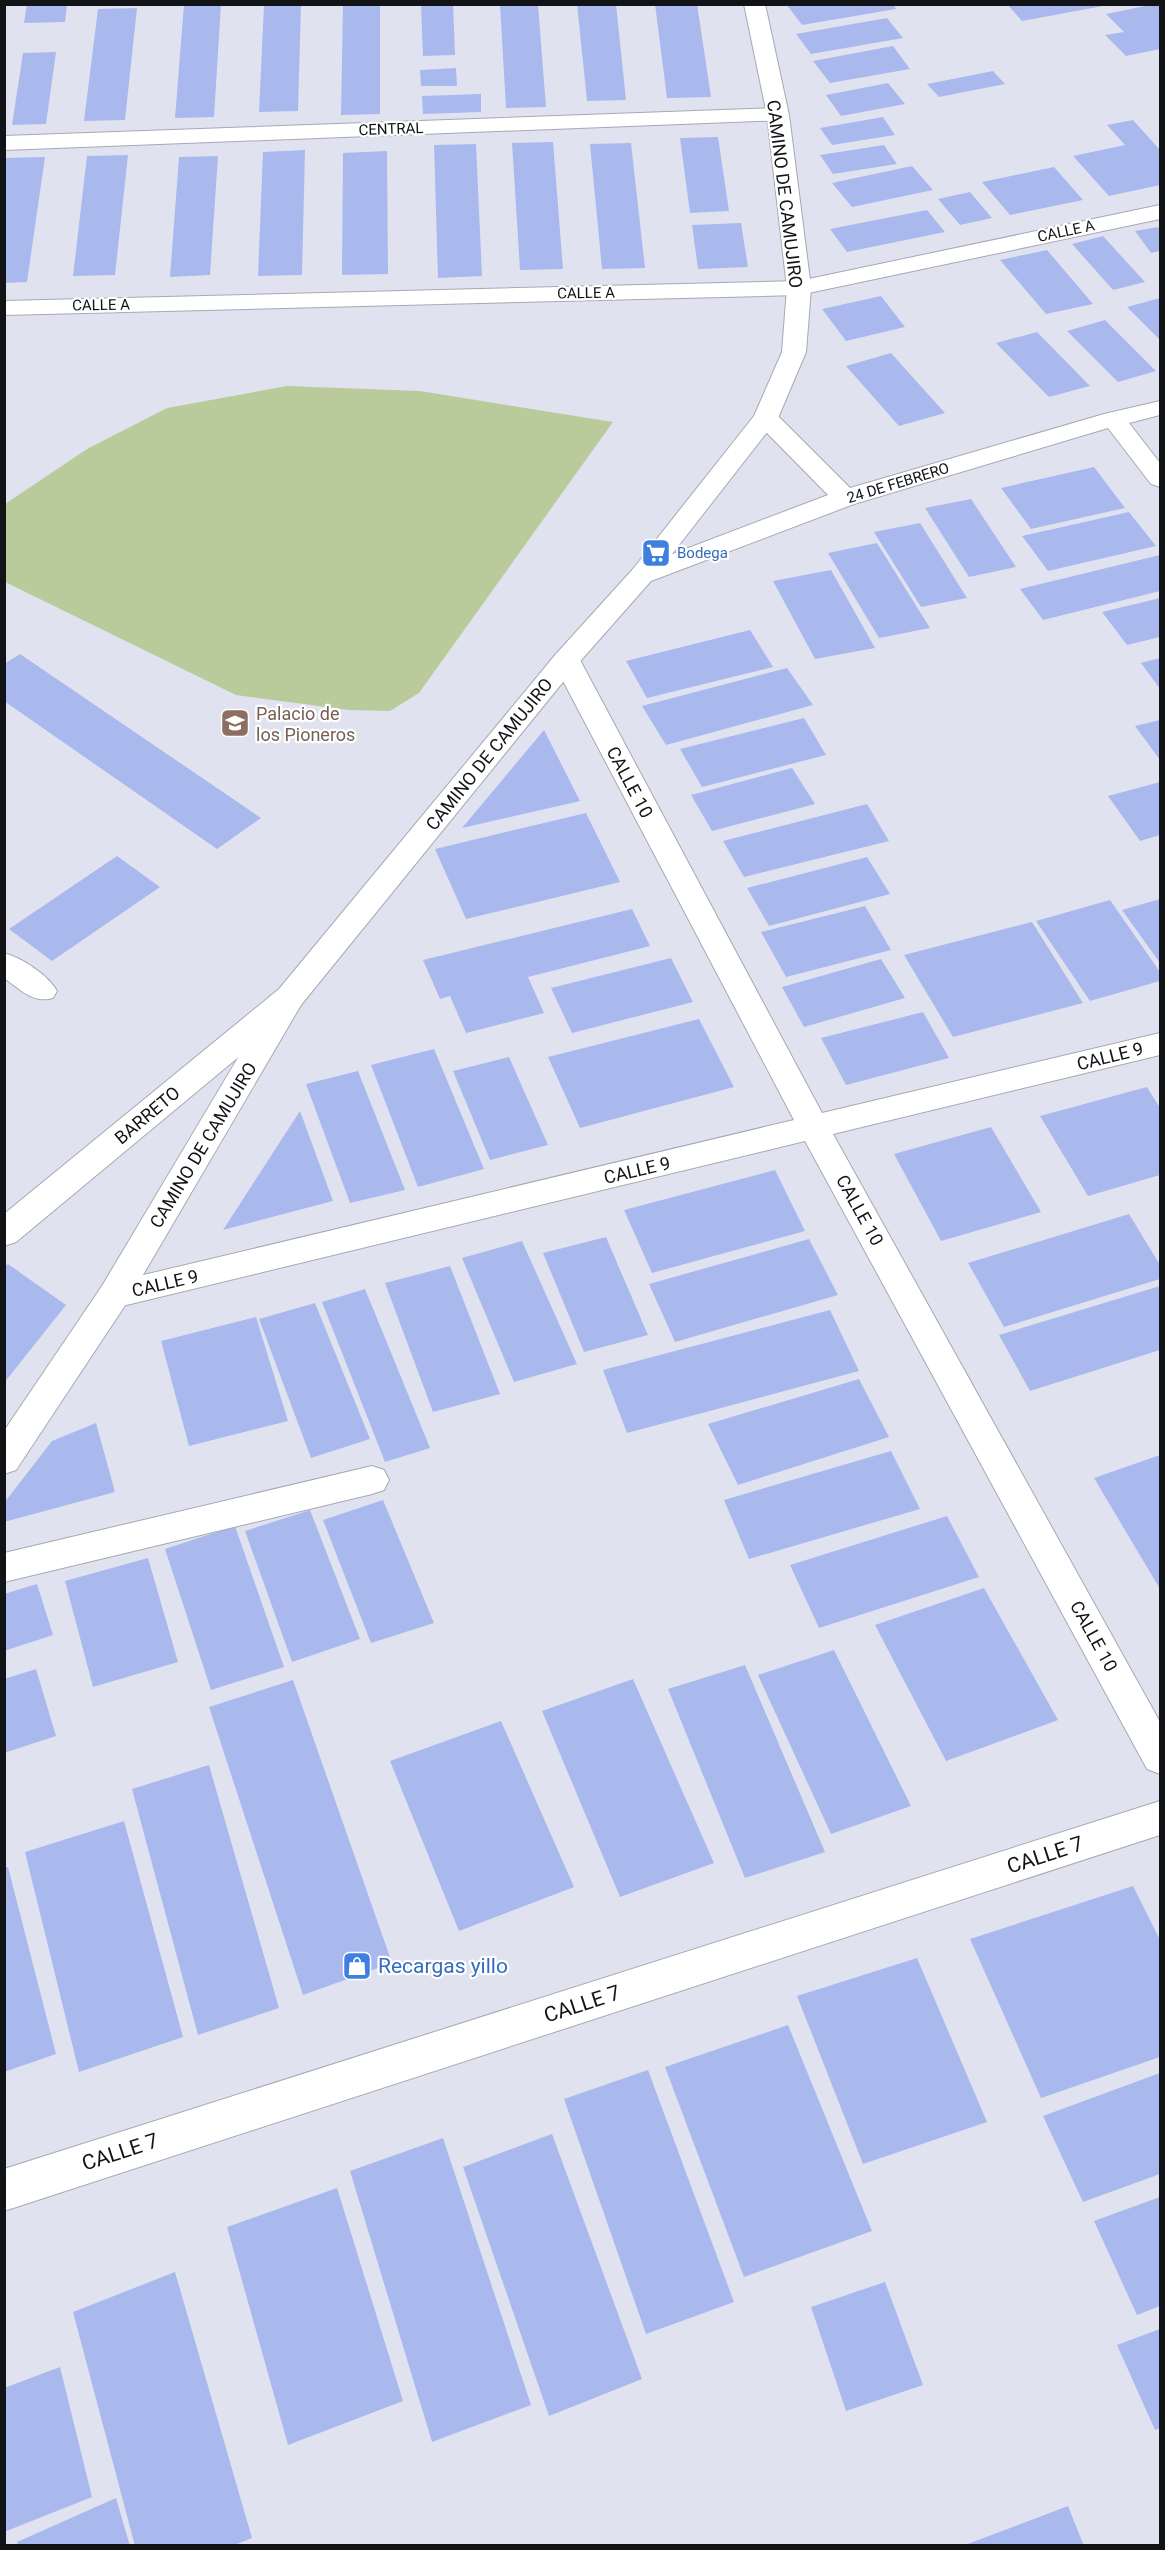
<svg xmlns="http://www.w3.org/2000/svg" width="1165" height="2550" font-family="Roboto,sans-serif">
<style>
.green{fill:#b9cb9b}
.building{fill:#a9b9ee}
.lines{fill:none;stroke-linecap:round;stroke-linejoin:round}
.service-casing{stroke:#a6a9b4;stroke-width:2}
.minor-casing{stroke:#a6a9b4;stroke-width:2}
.tertiary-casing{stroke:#a6a9b4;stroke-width:2}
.service{fill:#fff;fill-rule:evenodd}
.minor{fill:#fff;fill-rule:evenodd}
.tertiary{fill:#fff;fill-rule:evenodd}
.labels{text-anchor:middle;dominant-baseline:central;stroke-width:4.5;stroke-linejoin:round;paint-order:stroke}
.far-street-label{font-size:15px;fill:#121317;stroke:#fff}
.far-shop-label{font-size:15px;fill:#366cbe;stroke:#fff;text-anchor:start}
.street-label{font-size:18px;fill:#121317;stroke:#fff}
.education-label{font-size:18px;fill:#785e54;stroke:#fff;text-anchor:start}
.near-street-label{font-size:21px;fill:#121317;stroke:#fff}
.near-shop-label{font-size:21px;fill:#366cbe;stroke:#fff;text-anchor:start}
</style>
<rect width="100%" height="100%" fill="#e0e3ef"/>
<!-- green -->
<path class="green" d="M287,386L420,391L613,422L419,693L390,711L349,710L236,695L5,582V504L87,449L167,408Z"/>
<!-- building -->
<path class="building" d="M27,4H67L65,22L24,23Z
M184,4H221L214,117L175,118Z
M301,4L298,111L259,112L264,5Z
M343,4H380V114L341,115Z
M453,4L455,55L423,56L421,5Z
M577,4H616L626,100L587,101Z
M655,4H697L711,97L667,98Z
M786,4H893L896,9L802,25Z
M1007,4H1103V6L1022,21Z
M1155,4H1160V49L1126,56L1105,35L1124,32L1106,14Z
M500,5H538L546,107L506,108Z
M137,8L125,120L84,121L98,9Z
M887,18L903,38L811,54L796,34Z
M893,46L910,69L830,83L813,61Z
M56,52L46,124L12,125L23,53Z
M456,68L457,86H421L420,70Z
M993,71L1005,84L939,97L927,84Z
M888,83L905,104L841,116L826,95Z
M481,94V112L423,114L422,96Z
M883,117L895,135L832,145L820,128Z
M1133,120L1160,150V185L1109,196L1073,156L1125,145L1107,125Z
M718,137L729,211L690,213L680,138Z
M553,142L563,269L520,270L512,143Z
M631,143L645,268L602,269L590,144Z
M476,144L482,276L438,278L434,145Z
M884,145L897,164L833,174L820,155Z
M305,150L302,275L258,276L263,152Z
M387,151L388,274L342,275L343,153Z
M128,155L115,275L73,276L87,156Z
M218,156L210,275L170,277L179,157Z
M45,157L27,282L4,283V158Z
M912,166L933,190L852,207L832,183Z
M1054,167L1083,200L1010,215L982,182Z
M970,192L992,218L960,225L938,199Z
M927,210L945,232L847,252L830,229Z
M741,223L748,267L698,269L692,225Z
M1158,227L1160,231V251L1151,253L1135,231Z
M1103,236L1145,282L1113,290L1072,244Z
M1047,250L1093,304L1046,314L1000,260Z
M881,296L905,327L846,341L822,309Z
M1160,298V340L1127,307Z
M1105,320L1156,371L1118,382L1067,331Z
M1037,332L1090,386L1049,397L996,343Z
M891,353L945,413L899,426L846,366Z
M1094,467L1125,508L1031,529L1001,488Z
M971,499L1016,567L969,577L925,508Z
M1129,512L1156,546L1048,571L1022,536Z
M920,523L967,598L921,607L874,532Z
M877,543L930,628L879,638L828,553Z
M1160,555V591L1043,620L1020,589Z
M831,570L875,648L815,659L773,581Z
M1160,598V637L1127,645L1102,612Z
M750,630L773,667L647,698L626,661Z
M20,654L261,818L217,849L4,701V664Z
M1160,658V689L1141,663Z
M787,668L813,705L666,745L642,706Z
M804,718L826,755L702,787L680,749Z
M1160,720V760L1135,726Z
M544,730L580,801L462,828Z
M792,768L815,804L712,831L691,795Z
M1160,782V835L1140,841L1108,796Z
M867,804L889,841L744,877L723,841Z
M586,813L620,882L466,919L435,849Z
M117,856L160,887L52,961L9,929Z
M867,857L890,894L769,926L747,888Z
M1160,899V963L1122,910Z
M1110,900L1160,972V981L1090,1001L1036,921Z
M865,906L891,950L786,977L761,932Z
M632,909L650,946L528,977L544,1013L466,1033L450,996L440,999L423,960Z
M1032,922L1083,1003L953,1037L904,955Z
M671,958L693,1002L572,1033L551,988Z
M881,959L905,998L804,1027L782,987Z
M923,1012L949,1058L846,1085L821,1038Z
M699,1019L734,1087L580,1128L548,1057Z
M434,1049L484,1169L418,1187L371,1065Z
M509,1057L548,1145L490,1160L453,1071Z
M358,1071L405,1190L350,1203L306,1084Z
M1147,1087L1160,1108V1175L1088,1196L1040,1116Z
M300,1111L333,1201L223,1230Z
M991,1127L1041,1212L941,1241L894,1154Z
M775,1170L805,1231L652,1273L624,1210Z
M1129,1214L1160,1265V1279L1004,1327L968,1263Z
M606,1237L648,1335L584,1352L543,1253Z
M809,1239L838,1295L675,1342L649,1284Z
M522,1241L577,1364L514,1382L462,1258Z
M8,1264L66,1305L4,1383V1267Z
M450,1266L500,1394L433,1412L385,1283Z
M1160,1286V1350L1030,1391L999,1335Z
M365,1289L430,1448L385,1462L322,1302Z
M315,1303L370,1439L311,1458L259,1319Z
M830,1310L859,1371L627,1433L603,1370Z
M256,1317L288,1421L189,1446L161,1341Z
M859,1379L889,1437L738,1485L708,1424Z
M96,1423L115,1492L4,1522V1503L52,1441Z
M891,1451L920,1509L749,1559L724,1500Z
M1160,1455V1589L1094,1478Z
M383,1500L434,1623L371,1643L323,1520Z
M310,1510L360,1639L292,1662L245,1531Z
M947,1516L979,1577L819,1628L790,1565Z
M235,1526L284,1667L211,1690L165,1549Z
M148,1558L178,1662L93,1687L65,1581Z
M37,1584L53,1635L4,1651V1594Z
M984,1588L1058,1720L946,1761L875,1625Z
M834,1650L911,1806L831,1834L758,1675Z
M745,1665L825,1852L745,1878L668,1689Z
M36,1669L56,1736L4,1753V1679Z
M633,1679L714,1863L620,1897L542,1711Z
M293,1680L392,1963L303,1995L209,1707Z
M501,1721L574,1887L459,1931L390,1761Z
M209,1765L279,2008L198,2035L132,1789Z
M124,1821L183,2037L79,2072L25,1852Z
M8,1867L56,2054L4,2072V1868Z
M1133,1886L1160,1940V2057L1041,2098L970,1939Z
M917,1958L987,2122L863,2164L797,1996Z
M788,2025L872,2231L744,2277L665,2067Z
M648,2070L734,2302L646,2334L564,2099Z
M1160,2073V2174L1083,2202L1043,2116Z
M552,2134L642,2379L549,2416L463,2167Z
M443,2138L531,2405L432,2442L350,2171Z
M337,2188L403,2401L288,2445L227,2227Z
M1160,2197V2306L1137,2315L1094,2221Z
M175,2272L252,2538L232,2546H135L73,2312Z
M885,2282L923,2385L846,2411L811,2307Z
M1160,2329V2428L1155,2430L1117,2345Z
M60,2367L92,2497L4,2532V2388Z
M116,2498L130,2546H18L17,2542Z
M1068,2506L1084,2546H965V2545Z"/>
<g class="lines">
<!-- service casing -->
<g class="service-casing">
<path id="service" d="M4,953C22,958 48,975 57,991L53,998C33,1004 20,989 4,978Z
M372,1466L384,1470L389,1480L384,1490L372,1494L4,1582V1553Z"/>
</g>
<!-- minor casing -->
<g class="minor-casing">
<path id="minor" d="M778,108L786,110L789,115L786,120L4,150V136Z
M1160,205V219L799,295L4,315V301L799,281Z
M1160,401V415L1129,423L1160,463V487L1151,484L1108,428L854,504L651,581L642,583L633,581L629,575L633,569L828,495L757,423L754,418L757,413L766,411L775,413L850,488L1104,414Z
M566,651L576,654L580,660L822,1113L1160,1033V1055L833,1134L1160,1722V1774L1147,1769L805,1141L114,1308L102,1304L97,1295L102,1286L114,1282L794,1120L552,660L556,654Z
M290,986L301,989L305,997L301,1005L16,1242L4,1246V1214L279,989Z
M1160,1801V1835L4,2211V2169Z"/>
</g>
<!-- tertiary casing -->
<g class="tertiary-casing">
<path id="tertiary" d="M744,4H765L789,115L811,288L806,352L778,418L651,581L576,666L301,1005L126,1304L16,1470L4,1474V1431L102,1286L279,989L556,654L633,569L754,416L782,352L787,288L767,115Z"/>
</g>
<!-- service -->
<use href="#service" class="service"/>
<!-- minor -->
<use href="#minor" class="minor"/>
<!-- tertiary -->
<use href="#tertiary" class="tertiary"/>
</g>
<!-- icons -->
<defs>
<g id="supermarket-square" transform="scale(1.5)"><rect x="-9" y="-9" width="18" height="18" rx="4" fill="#3f7fe0" stroke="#fff"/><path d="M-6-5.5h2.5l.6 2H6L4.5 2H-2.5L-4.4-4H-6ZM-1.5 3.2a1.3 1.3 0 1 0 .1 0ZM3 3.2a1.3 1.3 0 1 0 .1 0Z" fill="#fff"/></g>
<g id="school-square" transform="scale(1.5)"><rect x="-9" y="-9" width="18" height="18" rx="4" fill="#8d6e63" stroke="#fff"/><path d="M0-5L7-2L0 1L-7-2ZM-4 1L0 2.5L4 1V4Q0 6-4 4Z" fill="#fff"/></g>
<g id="shop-square" transform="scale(1.5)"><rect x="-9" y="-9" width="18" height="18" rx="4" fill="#3f7fe0" stroke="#fff"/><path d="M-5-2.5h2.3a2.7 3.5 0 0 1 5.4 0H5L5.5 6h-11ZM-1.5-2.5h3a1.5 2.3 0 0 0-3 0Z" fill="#fff"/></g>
</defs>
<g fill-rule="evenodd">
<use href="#supermarket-square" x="656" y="553"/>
<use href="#school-square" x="235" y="723"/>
<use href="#shop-square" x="357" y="1966"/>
</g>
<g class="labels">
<!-- far-street labels -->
<g class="far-street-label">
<text transform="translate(391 129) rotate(-2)">CENTRAL</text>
<text transform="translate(1066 231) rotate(-12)">CALLE A</text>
<text transform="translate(586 293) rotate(-1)">CALLE A</text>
<text transform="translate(101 305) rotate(-1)">CALLE A</text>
<text transform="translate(898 483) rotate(-17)">24 DE FEBRERO</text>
</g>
<!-- far-shop labels -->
<g class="far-shop-label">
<text x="677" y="553">Bodega</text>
</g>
<!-- street labels -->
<g class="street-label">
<text transform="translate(785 194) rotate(83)">CAMINO DE CAMUJIRO</text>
<text transform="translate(489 754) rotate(-51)">CAMINO DE CAMUJIRO</text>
<text transform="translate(630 782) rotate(62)">CALLE 10</text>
<text transform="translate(1110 1056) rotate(-14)">CALLE 9</text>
<text transform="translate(147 1115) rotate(-40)">BARRETO</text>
<text transform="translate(203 1145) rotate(-59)">CAMINO DE CAMUJIRO</text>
<text transform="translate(637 1170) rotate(-13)">CALLE 9</text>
<text transform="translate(860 1210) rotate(61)">CALLE 10</text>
<text transform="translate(165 1283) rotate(-13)">CALLE 9</text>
<text transform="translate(1094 1636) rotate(61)">CALLE 10</text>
</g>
<!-- education labels -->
<g class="education-label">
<text x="256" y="713">Palacio de<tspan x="256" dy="21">los Pioneros</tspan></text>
</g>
<!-- near-street labels -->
<g class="near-street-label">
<text transform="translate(1045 1855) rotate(-18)">CALLE 7</text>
<text transform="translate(582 2004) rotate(-18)">CALLE 7</text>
<text transform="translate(120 2152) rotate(-18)">CALLE 7</text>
</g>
<!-- near-shop labels -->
<g class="near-shop-label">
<text x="378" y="1966">Recargas yillo</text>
</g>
</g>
<!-- border -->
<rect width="1165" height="2550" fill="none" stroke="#121317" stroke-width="12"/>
</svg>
